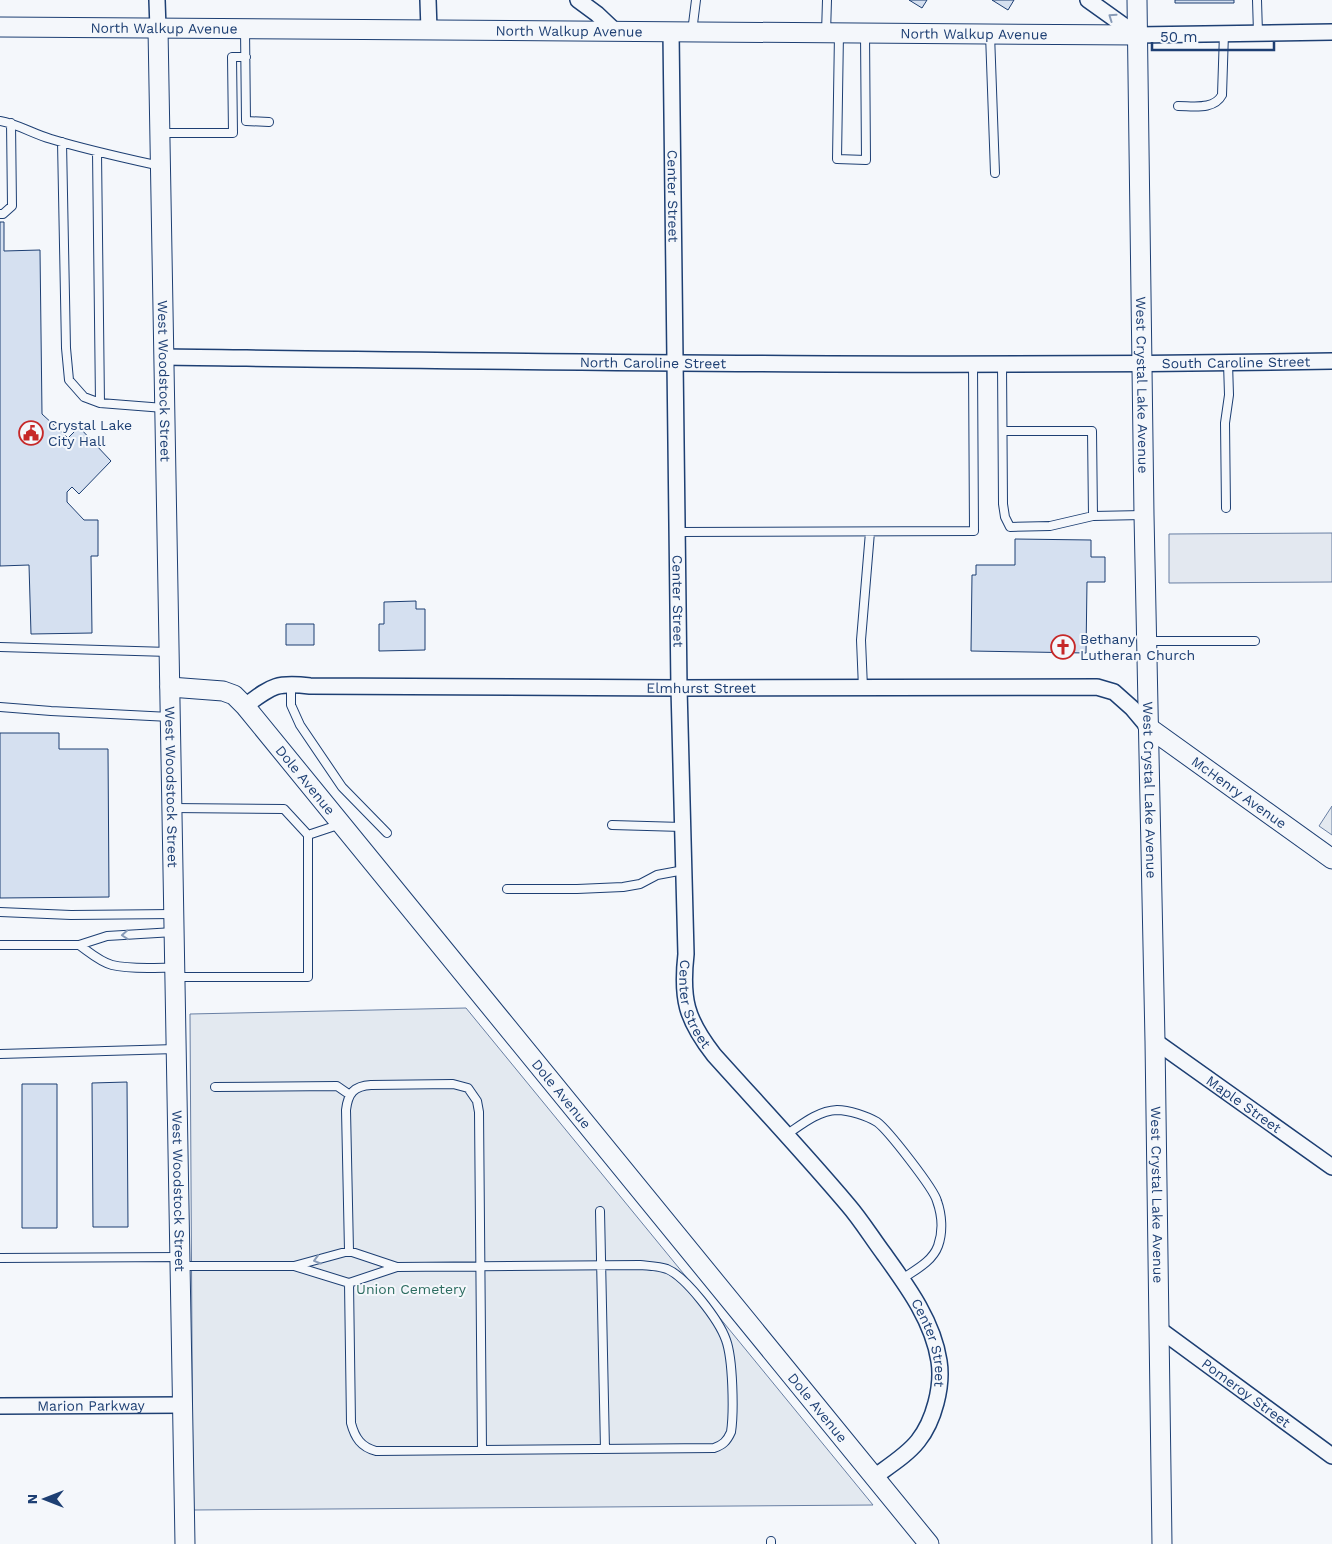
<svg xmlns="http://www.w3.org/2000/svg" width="1332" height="1544" font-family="'Work Sans',sans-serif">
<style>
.green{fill:#e3e9f0;stroke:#687fa3}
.parking{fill:#e3e8f0;stroke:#687fa3}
.building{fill:#d5e0f0;stroke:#1d3f73}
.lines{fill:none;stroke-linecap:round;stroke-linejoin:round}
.service-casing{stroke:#1d3f73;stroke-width:10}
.minor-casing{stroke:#1d3f73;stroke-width:18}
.tertiary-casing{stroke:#1d3f73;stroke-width:21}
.service{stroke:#f4f7fb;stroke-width:8}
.minor{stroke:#f4f7fb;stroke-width:15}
.tertiary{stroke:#f4f7fb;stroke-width:19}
.oneway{stroke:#889bb7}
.labels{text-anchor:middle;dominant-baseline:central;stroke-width:4;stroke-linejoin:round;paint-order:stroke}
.street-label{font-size:14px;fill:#1d3f73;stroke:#f4f7fb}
.poi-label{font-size:14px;fill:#1d3f73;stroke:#f4f7fb;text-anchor:start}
.park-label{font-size:14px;fill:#2c6c60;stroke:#f4f7fb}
</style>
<rect width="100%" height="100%" fill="#f4f7fb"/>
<!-- green -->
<path class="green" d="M1332,806V835L1319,826Z
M466,1008L873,1505L193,1510L190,1014Z"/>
<!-- parking -->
<path class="parking" d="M1332,533V582L1169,583V534Z"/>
<!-- building -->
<path class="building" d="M909,0H927L922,8Z
M992,0H1014L1008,10Z
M1175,0H1234V3H1175Z
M0,222H4V251L40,250L42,414L68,438L79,427L111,461L79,494L72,487L67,492V502L84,520H98V556H91L92,633L31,634L29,565L0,566Z
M1015,539L1091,540V557H1105V582H1087L1086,653L971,651L972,575H976V565H1015Z
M416,601V609H425V650L379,651V624H384V602Z
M286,624H314V645H286Z
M0,733H59V749H108L109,897L0,898Z
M127,1082L128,1227H93L92,1083Z
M22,1084H57V1228H22Z"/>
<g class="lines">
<!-- service casing -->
<g class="service-casing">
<path id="service" d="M1257,0L1258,33
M245,29L246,121L269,122
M692,32L696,0
M826,33L827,0
M839,33L837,159L866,160L865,33
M990,34L995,173
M1178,106C1194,106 1214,110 1222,95L1224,33
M0,121C18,124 33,134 51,139C87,150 124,158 160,166
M160,133H233L232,57H246
M62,142L66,348L69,380L84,397L100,403
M97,152L100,403L164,408
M0,214H3L12,206L11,123
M1002,365L1003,504L1005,517L1010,527L1050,526L1093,516L1143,515
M1003,431H1092L1093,516
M1226,508L1225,423L1229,395L1228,363
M676,532L974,531L973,365
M1147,641H1255
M0,647L169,652
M291,684V705L300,725L342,787L387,833
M863,688L861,640L870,532
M0,707L51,711L170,717
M172,808L284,809L308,835
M612,825L682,827
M507,889H577L623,887L640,884L657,875L684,870
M0,912L71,915L173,914
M174,932L107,936L79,945C89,952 100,962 112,965C132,970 155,967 175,968
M0,945H79
M175,977H308V835L341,824
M0,1054L176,1049
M215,1087L337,1086L350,1095
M786,1135C801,1125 817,1111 837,1110C849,1110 867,1116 877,1122C888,1130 934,1189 937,1201C942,1215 943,1232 938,1246C932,1262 915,1270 902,1279
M600,1211L605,1449
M349,1251L346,1110C348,1093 354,1086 371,1085L453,1084L468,1088L477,1101L479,1112L482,1450
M0,1258L180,1257
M181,1266H294L349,1251L397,1267L640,1265C649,1266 659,1266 667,1269C686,1277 719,1320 726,1340C733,1359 734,1412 731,1432C727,1441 723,1445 714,1448L376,1451C361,1447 355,1438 351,1423L349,1283
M294,1266L349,1283L397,1267
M771,1541V1544"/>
</g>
<!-- minor casing -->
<g class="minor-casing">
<g id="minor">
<path d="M157,0L158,29"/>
<path d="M428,0L429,30"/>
<path d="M578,0L597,14L615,31"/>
<path d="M1088,0L1137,35L1332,32"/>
<path id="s1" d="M671,32L679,688L686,954C681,999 686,1019 714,1055C759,1105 805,1154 848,1205C861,1220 872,1238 884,1254C907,1286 933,1321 939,1361C943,1386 934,1421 918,1441C907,1455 889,1466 874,1477"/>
<path id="s2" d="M164,357C553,362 943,368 1332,361"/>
<path id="s3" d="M245,706C272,686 276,682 310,686L679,688L1097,687L1114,692L1132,708L1148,727"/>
<path id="s4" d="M1155,1041L1332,1167"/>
<path id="s5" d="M1159,1329L1332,1456"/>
<path id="s6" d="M0,1406L183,1405"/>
</g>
</g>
<!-- tertiary casing -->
<g class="tertiary-casing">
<g id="tertiary">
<path id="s7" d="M1137,0L1144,515L1155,1041L1162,1544"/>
<path id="s8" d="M0,27L1137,35"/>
<path id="s9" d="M158,29L185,1544"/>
<path id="s10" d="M170,687L223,691L234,695L245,706L929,1544"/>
<path id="s11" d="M1148,727L1332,859"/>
</g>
</g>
<!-- service -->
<use href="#service" class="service"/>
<!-- minor -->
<use href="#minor" class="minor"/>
<!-- tertiary -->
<use href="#tertiary" class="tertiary"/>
</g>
<!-- one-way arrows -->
<defs><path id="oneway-chevron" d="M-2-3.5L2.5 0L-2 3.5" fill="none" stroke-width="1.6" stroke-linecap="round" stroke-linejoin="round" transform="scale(1.25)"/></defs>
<g class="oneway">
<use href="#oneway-chevron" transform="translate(1112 17) rotate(-145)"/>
<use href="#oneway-chevron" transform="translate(125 935) rotate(176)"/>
<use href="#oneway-chevron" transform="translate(317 1260) rotate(164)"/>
</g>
<!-- icons -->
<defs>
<g id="civic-ring" transform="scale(1.25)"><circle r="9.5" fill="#f4f7fb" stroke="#c62828" stroke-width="1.5"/><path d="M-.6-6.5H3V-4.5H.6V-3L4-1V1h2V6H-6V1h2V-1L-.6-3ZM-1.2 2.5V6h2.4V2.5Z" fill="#c62828"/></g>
<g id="church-ring" transform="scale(1.25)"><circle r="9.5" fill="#f4f7fb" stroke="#c62828" stroke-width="1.5"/><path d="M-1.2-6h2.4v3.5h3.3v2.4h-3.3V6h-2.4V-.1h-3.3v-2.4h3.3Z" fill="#c62828"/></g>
</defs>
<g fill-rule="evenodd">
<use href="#civic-ring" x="31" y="433"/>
<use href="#church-ring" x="1063" y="647"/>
</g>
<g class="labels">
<!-- street labels -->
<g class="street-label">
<text stroke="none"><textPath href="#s8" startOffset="164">North Walkup Avenue</textPath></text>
<text stroke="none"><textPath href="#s8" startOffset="569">North Walkup Avenue</textPath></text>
<text stroke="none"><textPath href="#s8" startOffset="974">North Walkup Avenue</textPath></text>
<text stroke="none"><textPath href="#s1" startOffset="164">Center Street</textPath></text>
<text stroke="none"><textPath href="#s2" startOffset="489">North Caroline Street</textPath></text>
<text stroke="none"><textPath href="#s2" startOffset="1072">South Caroline Street</textPath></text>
<text stroke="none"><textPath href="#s9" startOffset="352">West Woodstock Street</textPath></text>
<text stroke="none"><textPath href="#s7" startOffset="385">West Crystal Lake Avenue</textPath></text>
<text stroke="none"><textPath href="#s1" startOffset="569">Center Street</textPath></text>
<text stroke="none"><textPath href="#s3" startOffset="462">Elmhurst Street</textPath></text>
<text stroke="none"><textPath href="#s10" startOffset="176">Dole Avenue</textPath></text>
<text stroke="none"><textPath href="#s9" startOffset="758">West Woodstock Street</textPath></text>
<text stroke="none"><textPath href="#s7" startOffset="790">West Crystal Lake Avenue</textPath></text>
<text stroke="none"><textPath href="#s11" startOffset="112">McHenry Avenue</textPath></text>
<text stroke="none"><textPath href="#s1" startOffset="974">Center Street</textPath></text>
<text stroke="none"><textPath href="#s10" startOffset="581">Dole Avenue</textPath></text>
<text stroke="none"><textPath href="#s4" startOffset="109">Maple Street</textPath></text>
<text stroke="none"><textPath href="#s9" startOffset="1162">West Woodstock Street</textPath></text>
<text stroke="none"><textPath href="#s7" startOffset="1195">West Crystal Lake Avenue</textPath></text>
<text stroke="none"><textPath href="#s1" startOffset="1394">Center Street</textPath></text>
<text stroke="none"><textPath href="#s5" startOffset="108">Pomeroy Street</textPath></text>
<text stroke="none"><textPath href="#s6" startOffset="91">Marion Parkway</textPath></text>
<text stroke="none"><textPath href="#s10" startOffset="986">Dole Avenue</textPath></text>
</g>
<!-- poi labels -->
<g class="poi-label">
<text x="48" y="425">Crystal Lake<tspan x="48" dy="16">City Hall</tspan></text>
<text x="1080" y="639">Bethany<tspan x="1080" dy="16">Lutheran Church</tspan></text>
</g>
<!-- park labels -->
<g class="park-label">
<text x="411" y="1289">Union Cemetery</text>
</g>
</g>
<!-- north arrow -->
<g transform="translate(45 1499) rotate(270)" stroke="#f4f7fb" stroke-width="4" paint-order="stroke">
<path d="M0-4L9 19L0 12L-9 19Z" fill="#1d3f73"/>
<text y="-8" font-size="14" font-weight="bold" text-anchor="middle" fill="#1d3f73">N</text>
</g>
<!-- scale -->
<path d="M1152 42v8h122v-8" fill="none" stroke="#1d3f73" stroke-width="2.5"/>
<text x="1160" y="42" font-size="15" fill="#1d3f73" stroke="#f4f7fb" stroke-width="4" paint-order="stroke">50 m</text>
</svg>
